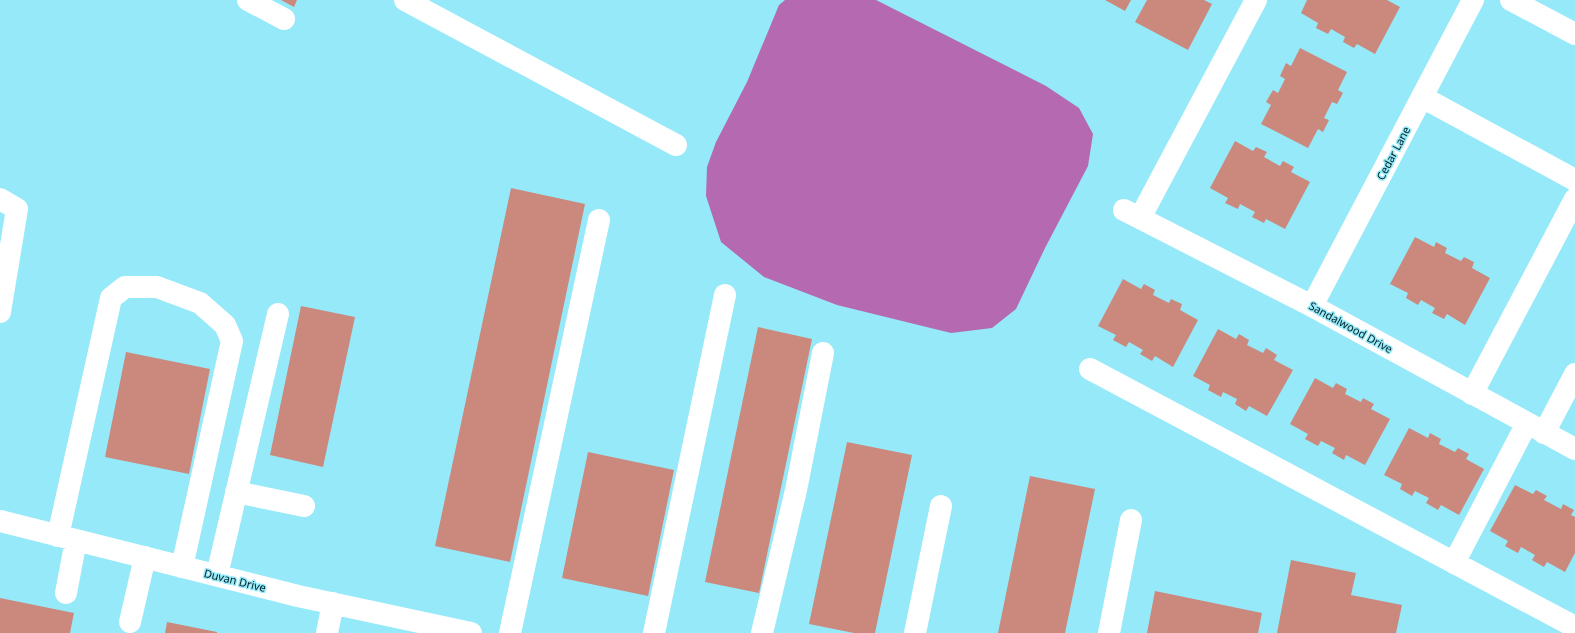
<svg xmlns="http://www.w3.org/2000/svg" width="1575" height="633" font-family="'Noto Sans',sans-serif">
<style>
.water{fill:#b569b0}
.building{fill:#cb897e}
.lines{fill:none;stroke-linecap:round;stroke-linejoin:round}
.minor{stroke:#fff;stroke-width:22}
.labels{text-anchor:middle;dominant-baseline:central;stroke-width:3;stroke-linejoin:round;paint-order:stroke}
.street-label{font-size:11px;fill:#002025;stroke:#95e9f8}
</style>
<rect width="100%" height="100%" fill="#95e9f8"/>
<!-- water -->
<path class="water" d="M785,0H876L1046,86L1079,108L1093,134L1088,166L1045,248L1016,309L992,328L951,333L837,305L764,277L721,242L706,196L707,167L716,142L747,82L779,5Z"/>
<!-- building -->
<path class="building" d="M281,0H297L294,7Z
M1105,0H1131L1125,11Z
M1147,0H1204L1212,4L1188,50L1135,22Z
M1307,0H1387L1400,7L1375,54L1357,44L1354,48L1343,42L1345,37L1331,29L1328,34L1316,28L1318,23L1301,13Z
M1300,48L1347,72L1338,90L1343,93L1337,104L1332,102L1324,118L1329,120L1323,132L1318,129L1308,148L1261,124L1271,105L1266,102L1273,90L1278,93L1285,79L1280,76L1286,63L1291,66Z
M1235,141L1253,151L1256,147L1267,152L1264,157L1280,166L1283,161L1294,167L1291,172L1310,182L1285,229L1266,219L1264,223L1252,217L1255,212L1240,204L1238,209L1225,203L1228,198L1210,188Z
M511,188L585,204L510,562L435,546Z
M1415,237L1434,247L1436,242L1447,248L1445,253L1461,261L1464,257L1474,262L1472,268L1490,278L1465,325L1447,314L1444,319L1432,313L1435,308L1421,300L1418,305L1406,298L1408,293L1390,284Z
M1123,279L1141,289L1144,284L1155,290L1153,295L1169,303L1171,299L1182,304L1180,310L1198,320L1173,367L1155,356L1152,361L1140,354L1143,350L1129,342L1126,347L1113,340L1116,335L1098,326Z
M301,306L355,317L323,467L270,455Z
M758,327L812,339L759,593L705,582Z
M1218,329L1236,339L1239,334L1249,340L1247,345L1263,353L1266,348L1277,355L1274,360L1293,370L1267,416L1249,406L1246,411L1235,404L1237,399L1223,392L1221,397L1208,390L1210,385L1193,376Z
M126,352L210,369L189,474L105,457Z
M1315,378L1333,388L1336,383L1347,389L1345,394L1361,402L1363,398L1374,404L1371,409L1390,419L1365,465L1346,455L1344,460L1332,453L1335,448L1321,441L1318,446L1305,439L1308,434L1290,424Z
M1409,428L1428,438L1430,433L1441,439L1439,444L1455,452L1458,448L1469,454L1466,459L1484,469L1459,515L1441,505L1438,510L1426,503L1429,498L1415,491L1412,496L1400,489L1402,484L1384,475Z
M847,442L912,455L875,633H854L809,624Z
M588,452L674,470L648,596L562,578Z
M1030,476L1095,489L1065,633H998Z
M1515,485L1533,494L1536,490L1547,496L1544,500L1561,509L1563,504L1574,510L1571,515L1575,517V553L1565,572L1547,562L1544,567L1532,560L1535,555L1521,547L1518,553L1505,546L1508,541L1490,531Z
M1291,560L1356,573L1351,595L1402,605L1396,633H1277Z
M1155,591L1262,613L1258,633H1147Z
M0,598L74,613L70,633H0Z
M167,622L217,632V633H165Z"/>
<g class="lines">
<!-- minor -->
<path class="minor" d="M248,0L284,19
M405,0L676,145
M1511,0L1575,34
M1422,97L1575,180
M0,199L17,209L0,312
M1124,210L1312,306L1575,449
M1140,218L1256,0
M1312,306L1473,0
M1090,369L1575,627
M1472,394L1575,199
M1544,433L1575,374
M236,492L304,506
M0,521L298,596L471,633
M58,536L111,298L125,287H157L200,303L225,325L232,341L182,567
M1454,563L1527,423
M217,575L278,314
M66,593L76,540
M130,622L145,557
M327,633L333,603
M510,633L599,220
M654,633L725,295
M762,633L796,490L823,353
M915,633L941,506
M1109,633L1131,520"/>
</g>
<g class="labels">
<!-- street labels -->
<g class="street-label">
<text transform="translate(1393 153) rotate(-62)">Cedar Lane</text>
<text transform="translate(1351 327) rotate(29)">Sandalwood Drive</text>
<text transform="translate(235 580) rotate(14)">Duvan Drive</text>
</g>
</g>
</svg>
